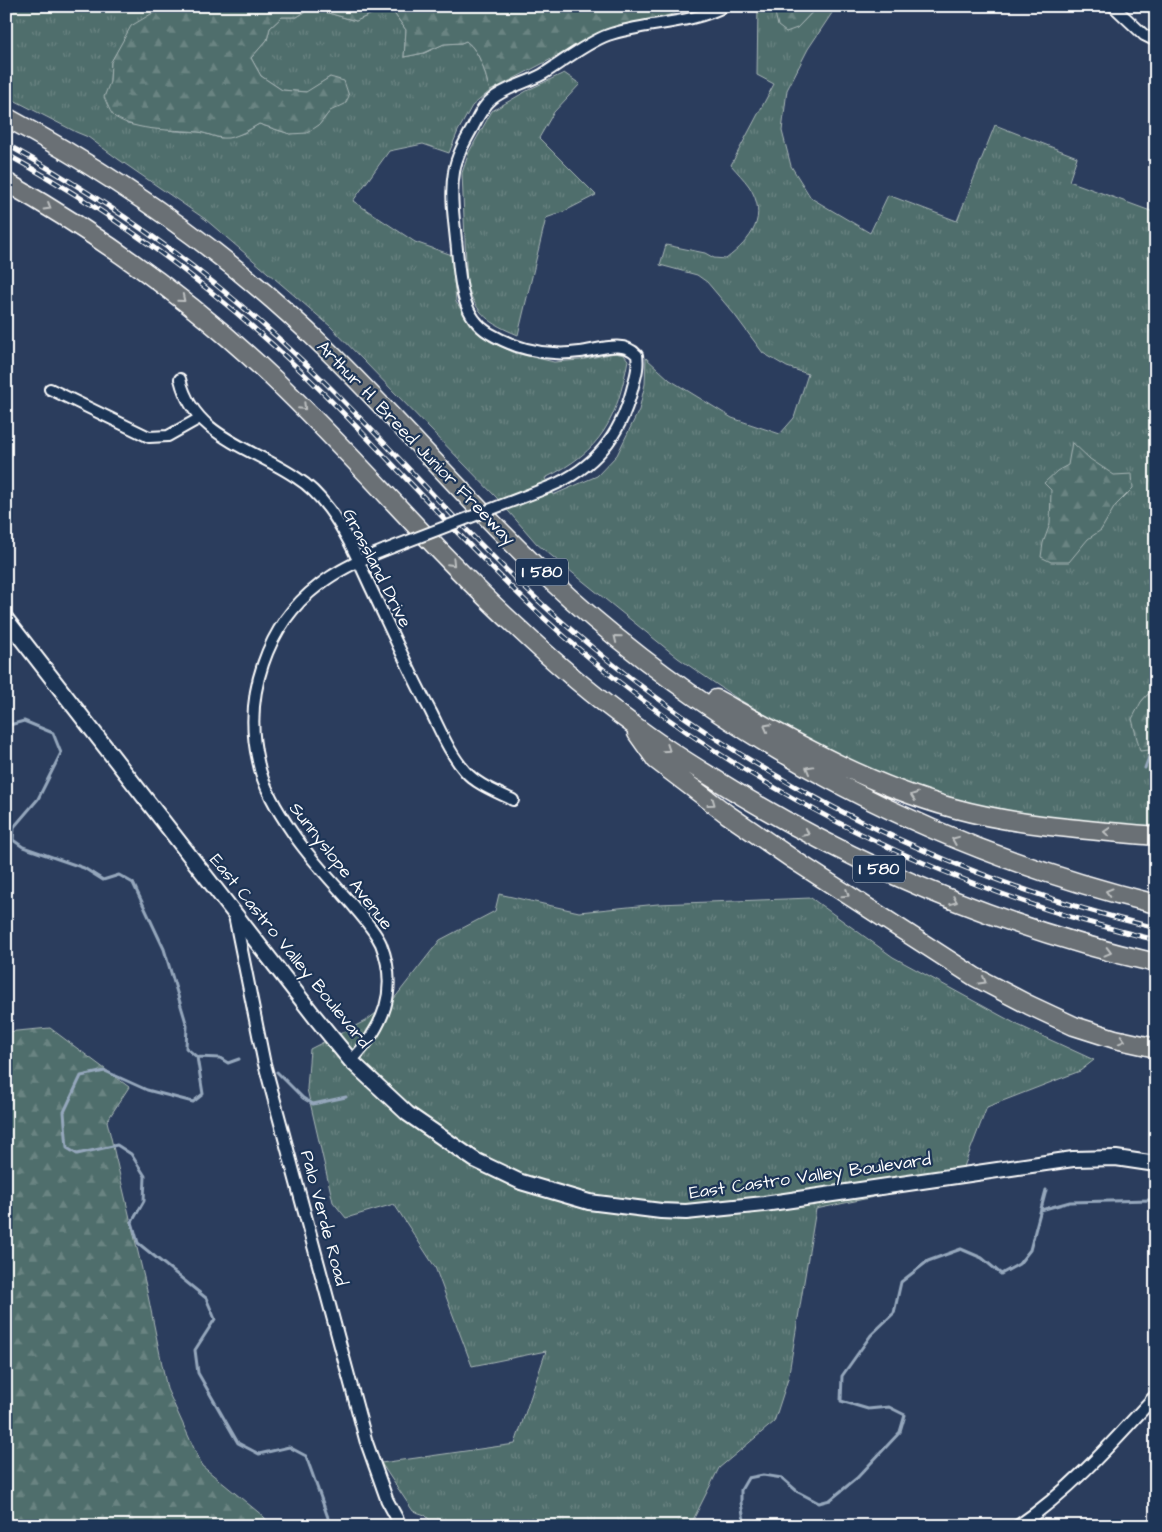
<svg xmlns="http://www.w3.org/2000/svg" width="1162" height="1532" font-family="'Architects Daughter',sans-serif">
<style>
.grass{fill:url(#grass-tufts);stroke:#a8b6b6}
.forest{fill:url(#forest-firs);stroke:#a8b6b6}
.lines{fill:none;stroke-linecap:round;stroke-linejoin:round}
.stream{stroke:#95a7bc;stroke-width:3}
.minor-casing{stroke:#fff;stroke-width:14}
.tertiary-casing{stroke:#fff;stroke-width:15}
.secondary-casing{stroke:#fff;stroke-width:18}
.motorway-casing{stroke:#fff;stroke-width:21}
.minor{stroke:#1d3557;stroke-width:10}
.tertiary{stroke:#1d3557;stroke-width:11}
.secondary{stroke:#1d3557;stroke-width:14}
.motorway{stroke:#6a7074;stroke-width:18}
.rail-casing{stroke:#fff;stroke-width:5}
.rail{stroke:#1d3557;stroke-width:3;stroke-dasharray:9;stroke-linecap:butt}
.minor-bridge-casing{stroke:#fff;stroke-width:14;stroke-linecap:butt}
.minor-bridge{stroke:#1d3557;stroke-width:10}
.oneway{stroke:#bcbfc0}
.labels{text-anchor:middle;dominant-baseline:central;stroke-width:4.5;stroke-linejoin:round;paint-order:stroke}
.shield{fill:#1d3557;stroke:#bbc2cd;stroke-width:1}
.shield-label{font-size:16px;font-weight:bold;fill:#fff}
.street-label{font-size:18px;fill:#fff;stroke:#1d3557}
</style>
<defs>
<pattern id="grass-tufts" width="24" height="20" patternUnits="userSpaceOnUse" patternTransform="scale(1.25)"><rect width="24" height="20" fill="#506e6c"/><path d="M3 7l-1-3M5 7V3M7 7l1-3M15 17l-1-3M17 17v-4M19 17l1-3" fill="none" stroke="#6a8482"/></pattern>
<pattern id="forest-firs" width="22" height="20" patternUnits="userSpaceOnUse" patternTransform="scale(1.25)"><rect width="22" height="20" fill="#506e6c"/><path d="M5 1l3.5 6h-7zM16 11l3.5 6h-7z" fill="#6a8482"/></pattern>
</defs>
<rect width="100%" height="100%" fill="#2b3d5d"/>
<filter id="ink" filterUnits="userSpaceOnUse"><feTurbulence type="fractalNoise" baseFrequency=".02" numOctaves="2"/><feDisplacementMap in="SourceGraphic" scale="10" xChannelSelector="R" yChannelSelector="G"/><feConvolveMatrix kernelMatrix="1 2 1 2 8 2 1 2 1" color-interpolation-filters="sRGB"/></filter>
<g filter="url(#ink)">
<!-- grass -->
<path class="grass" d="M6,6H170L151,14L125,38L111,62L110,82L127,124L175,131L200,132L220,138L230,137L244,133L259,124L290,134L319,125L330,111V77L307,92L282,90L261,76L251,58L267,40L270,28L282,17H297L311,8L356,21L374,13L391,9L406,30L404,57L424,53L444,44L461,43L466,41C481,52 485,74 490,91L472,106L458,131L449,153L423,144L389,151L353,201L415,242L452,255L456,302L473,326L489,341L515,353L554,362L580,360L615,353L624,355L628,360C617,419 602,451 545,478L553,495L597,476L617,455L639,410L645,384L646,358L670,380L732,418L780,434L794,418L808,374L787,367L763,353L734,314L707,282L697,275L660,265L666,245L705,253L714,258L726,259C752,239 769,217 749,186C744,179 737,172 731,165L774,84L757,75L758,6H778L775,13L797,28L818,6H826L832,13L808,49L787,90L782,131L791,166L811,198L870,233L888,195L957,221L995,125L1077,157L1069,181L1156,213V685L1141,702L1149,750L1156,744V828L1118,826L993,811L905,786L821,748L735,697L678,658L537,544L496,497L330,326L205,219L118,159L88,137L76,132L6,96Z
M564,73L580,84L554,112L539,138L596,195L563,212L546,218L518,335C489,323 477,315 467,285L462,173L469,152L492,111L530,89Z
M499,894L579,912L658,904L811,898L893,957L1018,1025L1094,1060L1080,1071L987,1107L960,1177L932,1185L816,1209L788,1379L774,1422L719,1468L690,1526H436L425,1515L413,1511L381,1463L515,1444L546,1351L472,1366L435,1267L394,1204L346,1218L333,1202L307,1089L310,1049L367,1020L393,1000L440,940L495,911Z"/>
<!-- forest -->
<path class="forest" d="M170,6H684L685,10L586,41L490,91C485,74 481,52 466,41L461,43L444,44L424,53L404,57L406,30L391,9L374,13L356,21L311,8L297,17H282L270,28L267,40L251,58L261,76L282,90L306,92L330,77L344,81L349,96L345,104L330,111L319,125L307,133L290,134L259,124C249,130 239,136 228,138C217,139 208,133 198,132C171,129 138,132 115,117C110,113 107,103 104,97L110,82L111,62L131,26L151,14Z
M778,6H818L797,28L786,32L778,26L775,13Z
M1072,442L1090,459L1114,475L1132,474L1133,488L1115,506L1101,530L1088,539L1069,562H1051L1041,557L1043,543L1050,524L1051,490L1044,483L1057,471L1068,465Z
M1156,685V744L1149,750L1140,751L1132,719L1141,702Z
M50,1028L129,1087L107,1121L146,1286L167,1389L202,1466L263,1516L272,1526H6V1032Z"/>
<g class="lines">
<!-- stream -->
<path class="stream" d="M6,726L24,721L53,733L61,753L38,799L14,827L13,840L23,847L84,868L103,880L119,875L133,883L164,949L187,1026L186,1048L197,1057L203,1094L193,1102L147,1090L105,1071L81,1076L64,1112L67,1148L77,1154L117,1145L131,1154L145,1176L144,1201L132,1222L138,1243L206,1298L215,1319L195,1350L198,1373L238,1443L259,1454L289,1447L306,1456L331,1526
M1145,768L1156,738
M197,1057L220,1058L228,1063L239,1059
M277,1072L303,1098L313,1104L346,1097
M1041,1210L1070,1202L1151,1200L1156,1201
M745,1526L741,1503V1490L748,1478L763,1475L782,1478L798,1492L819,1503L830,1500L857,1478L900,1432L905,1415L889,1407L868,1409L841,1401L842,1376L871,1335L894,1313L901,1282L928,1261L961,1249L982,1258L1001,1274L1019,1264L1030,1250L1046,1190"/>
<!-- minor casing -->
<g class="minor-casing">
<path id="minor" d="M1113,6L1144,35L1156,41
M180,379C194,438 254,448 297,478C310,486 320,497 329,509C346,532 358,560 370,586C390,628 409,671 431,712C441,732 450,754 465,771C477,785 497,792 513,800
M50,389L149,437L168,436L200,418
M549,487C595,468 620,436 632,390C635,378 639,368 637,355C623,339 598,350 580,352C572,353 562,354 554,353C531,352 509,345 489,333C458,314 460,272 456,240C454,219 450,194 454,172C456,157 465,141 473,127C478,117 483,106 492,99C506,87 527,83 543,74C562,62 588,42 608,35C646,22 689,25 725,6
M351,1061C384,1027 399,990 381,944C375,931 364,919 355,908C334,883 309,858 292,832C277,810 263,787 258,761C243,697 266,625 319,585C339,569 362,559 385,550"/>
</g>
<!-- tertiary casing -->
<g class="tertiary-casing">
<path id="tertiary" d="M234,913L264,1062L366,1441L387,1500L401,1526
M1018,1526C1071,1490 1113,1442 1156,1395"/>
</g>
<!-- secondary casing -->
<g class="secondary-casing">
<path id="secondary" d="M6,619L315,1017L351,1061L408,1114L475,1160L521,1182L589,1202L661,1211L686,1212L764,1204L1073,1159L1116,1158L1156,1164"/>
</g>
<!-- motorway casing -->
<g class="motorway-casing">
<path id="motorway" d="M6,117C123,180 232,257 327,350C410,431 484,521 570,598C737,747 939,851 1156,904
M6,182C103,237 193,302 274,379C358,459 432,549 517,627C553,661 591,694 631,723C657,743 685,761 713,778C850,864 998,927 1156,963
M716,699C792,741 868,785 953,808C1019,826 1088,830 1156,836
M637,733L656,760L727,814L794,860L975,977L1029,1005L1074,1026L1115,1039L1156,1048"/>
</g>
<!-- minor -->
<use href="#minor" class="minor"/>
<!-- tertiary -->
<use href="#tertiary" class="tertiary"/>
<!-- secondary -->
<use href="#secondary" class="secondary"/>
<!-- motorway -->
<use href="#motorway" class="motorway"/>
<!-- rail casing -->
<g class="rail-casing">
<path id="rail" d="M6,144C116,205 218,279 308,366C392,446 466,536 552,613C725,767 932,874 1156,928
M6,154C114,213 213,287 302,372C386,453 461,542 546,620C718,777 930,886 1156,940"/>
</g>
<!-- rail -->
<use href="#rail" class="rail"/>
<!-- minor-bridge casing -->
<g class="minor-bridge-casing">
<path id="minor-bridge" d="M385,550L549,487"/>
</g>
<!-- minor-bridge -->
<use href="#minor-bridge" class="minor-bridge"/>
</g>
<!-- one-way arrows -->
<defs><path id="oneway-chevron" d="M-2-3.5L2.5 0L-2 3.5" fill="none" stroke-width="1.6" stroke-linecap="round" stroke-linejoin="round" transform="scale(1.25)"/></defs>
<g class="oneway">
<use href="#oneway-chevron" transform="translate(48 207) rotate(31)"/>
<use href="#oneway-chevron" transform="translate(182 299) rotate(39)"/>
<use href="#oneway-chevron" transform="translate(303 407) rotate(45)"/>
<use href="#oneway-chevron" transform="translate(452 563) rotate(46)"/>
<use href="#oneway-chevron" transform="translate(617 638) rotate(-141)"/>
<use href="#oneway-chevron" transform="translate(767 727) rotate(-152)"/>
<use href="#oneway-chevron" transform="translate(667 749) rotate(34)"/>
<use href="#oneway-chevron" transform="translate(809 769) rotate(-151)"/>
<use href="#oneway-chevron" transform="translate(914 796) rotate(-161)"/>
<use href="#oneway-chevron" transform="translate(712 803) rotate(36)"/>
<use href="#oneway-chevron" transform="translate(1107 832) rotate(-175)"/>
<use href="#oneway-chevron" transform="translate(806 833) rotate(28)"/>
<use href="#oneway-chevron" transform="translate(955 840) rotate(-158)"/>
<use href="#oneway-chevron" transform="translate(1109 892) rotate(-165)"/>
<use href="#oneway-chevron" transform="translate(846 894) rotate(33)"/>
<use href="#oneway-chevron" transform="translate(954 901) rotate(21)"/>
<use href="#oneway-chevron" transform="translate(1108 952) rotate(15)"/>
<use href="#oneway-chevron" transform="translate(983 981) rotate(30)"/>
<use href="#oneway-chevron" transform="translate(1122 1040) rotate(15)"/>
</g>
</g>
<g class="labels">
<!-- shield labels -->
<g class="shield">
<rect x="516" y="558.5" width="52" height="27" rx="4"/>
<rect x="853" y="855.5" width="52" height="27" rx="4"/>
</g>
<g class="shield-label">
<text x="542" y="572">I 580</text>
<text x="879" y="869">I 580</text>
</g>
<!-- street labels -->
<g class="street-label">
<text transform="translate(416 443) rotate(46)">Arthur H. Breed Junior Freeway</text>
<text transform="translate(377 568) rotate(63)">Grassland Drive</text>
<text transform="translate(341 866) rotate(52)">Sunnyslope Avenue</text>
<text transform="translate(290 951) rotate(51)">East Castro Valley Boulevard</text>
<text transform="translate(810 1176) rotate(-8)">East Castro Valley Boulevard</text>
<text transform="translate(324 1218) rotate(75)">Palo Verde Road</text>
</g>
</g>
<!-- margin -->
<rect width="1162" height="1532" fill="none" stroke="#1d3557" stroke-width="25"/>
<rect x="12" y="12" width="1137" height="1507" fill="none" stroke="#fff" stroke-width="2" filter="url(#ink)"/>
</svg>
